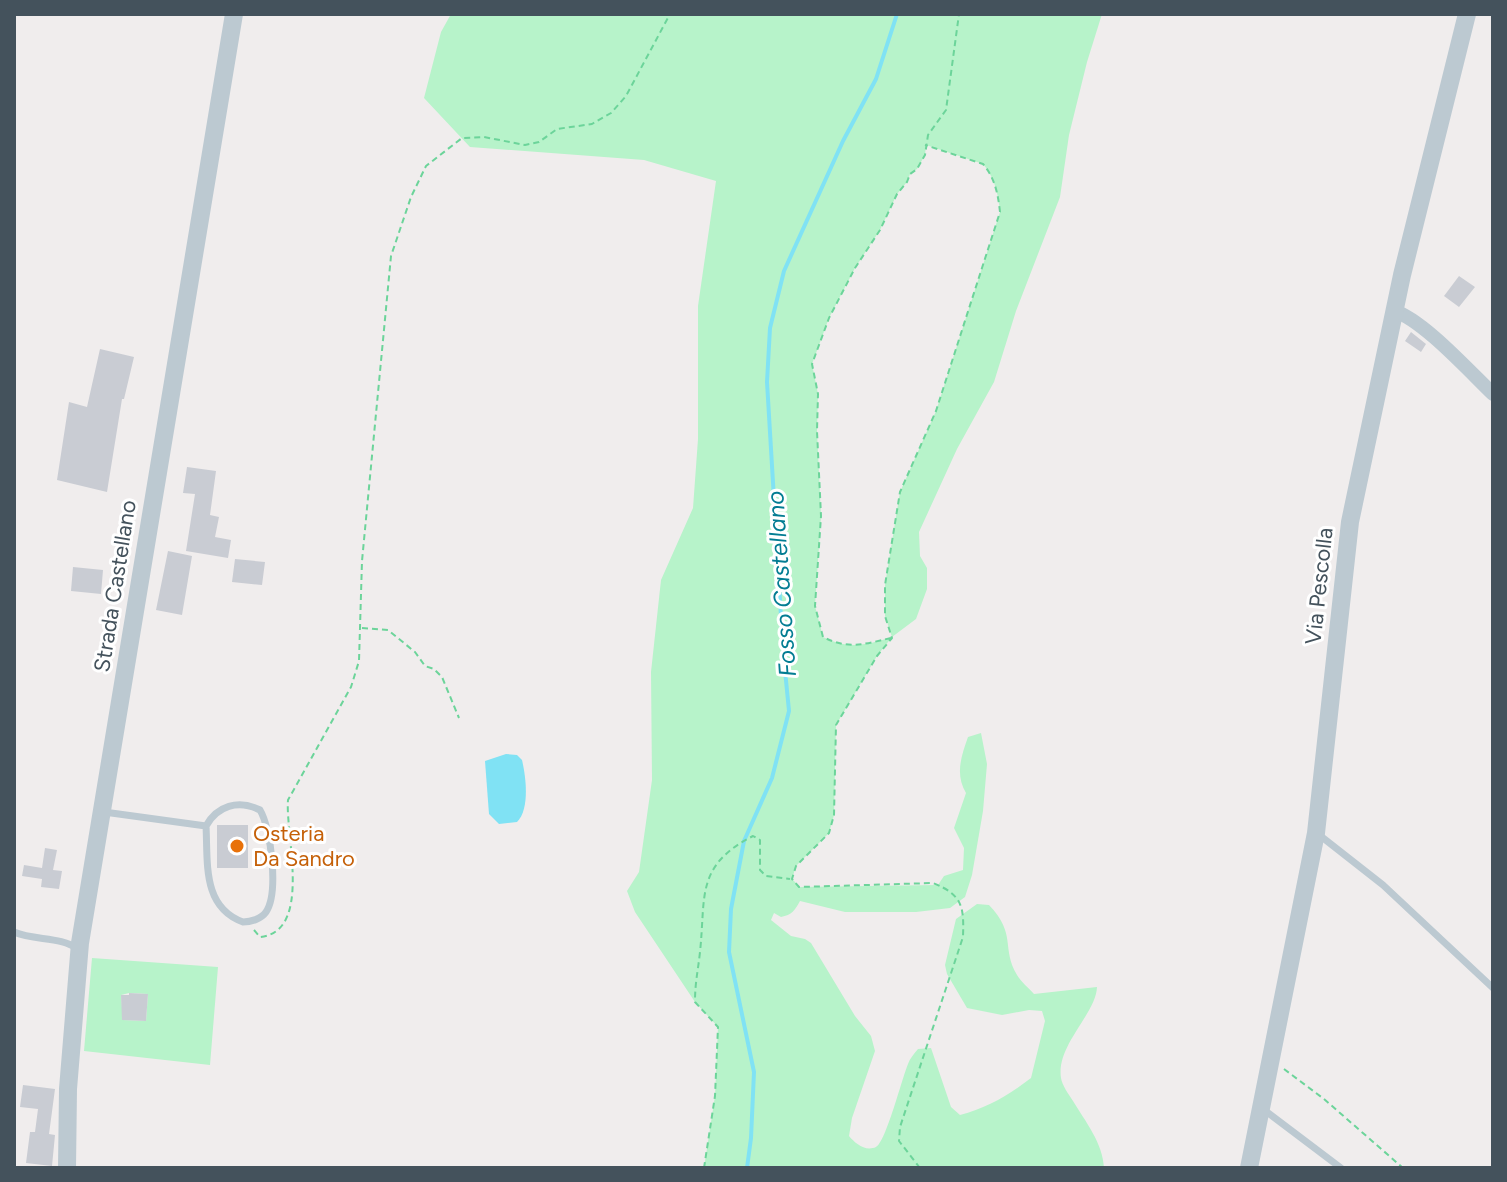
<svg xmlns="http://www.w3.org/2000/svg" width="1507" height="1182" font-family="Figtree,sans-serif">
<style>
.green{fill:#b7f3ca;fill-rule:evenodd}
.water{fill:#80e2f4}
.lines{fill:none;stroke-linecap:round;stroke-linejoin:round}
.stream{stroke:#80e2f4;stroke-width:4}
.building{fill:#c9ccd3}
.path{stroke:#6cd49a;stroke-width:2;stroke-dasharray:6 4;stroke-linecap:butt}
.service{stroke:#bcc9d1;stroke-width:7}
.minor{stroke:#bcc9d1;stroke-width:14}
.tertiary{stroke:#bcc9d1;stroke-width:18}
.food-dot{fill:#e8710a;stroke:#fff;stroke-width:3}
.labels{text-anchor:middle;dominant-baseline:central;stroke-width:6;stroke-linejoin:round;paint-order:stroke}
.street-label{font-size:22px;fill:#44525c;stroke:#fff}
.food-label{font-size:22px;fill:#c56008;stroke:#fff;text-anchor:start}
.water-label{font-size:24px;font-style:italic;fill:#037d93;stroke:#fff}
</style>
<rect width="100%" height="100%" fill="#f0eded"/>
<!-- green -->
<path class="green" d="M451,14H1102L1087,62L1069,135L1060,197L1016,311L994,382L957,449L919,532L920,556L927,568V589L916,619L892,637L877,656L836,725L834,815L829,833L796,866L792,879L800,887L938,885L944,876L963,870L964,848L954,828L966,793C955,774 961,757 968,737L981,733L987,764L983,811L972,875L965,897L950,908L916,912H845L800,901C795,910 792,915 781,917L774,913L771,920L791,936L805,939L811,943L855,1016L871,1036L875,1051L852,1118L849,1136C855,1143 865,1152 876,1147C886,1142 902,1078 908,1064C910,1058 914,1054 918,1049L931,1048L951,1107L960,1115C987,1108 1009,1095 1031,1078L1045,1021L1042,1011L1029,1010L1002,1015L967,1008L947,974L945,965L956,919L977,904L989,905C1017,934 1001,948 1017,975C1021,982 1029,988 1034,994L1097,987C1096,1014 1056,1045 1061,1078C1062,1085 1069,1095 1073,1101C1085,1121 1103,1143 1104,1168H704L715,1096L718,1027L695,1002L635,912L627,891L639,872L652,780L651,672L661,580L693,508L698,439V306L716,181L644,160L470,147L424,98L441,32ZM926,145L983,164C995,178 998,194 1000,212L936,411L900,492L885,585V616L892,637C866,645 849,650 823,637L815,606L821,516L817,431L818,394L812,364L829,318L855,268L880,230L897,194L907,182L910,174L917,169L925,155Z
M92,958L218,967L210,1065L84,1051ZM129,993L148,994L146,1021L123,1020L121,995Z"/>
<!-- water -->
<path class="water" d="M506,754L517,755L522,760C526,777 530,809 517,822L499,824L489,814L485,761Z"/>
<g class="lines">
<!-- stream -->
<path class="stream" d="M747,1168L751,1138L754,1072L729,952L731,909L744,841L772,778L789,711L783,650L767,382L770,328L784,271L843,141L876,79L897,14"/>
</g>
<!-- building -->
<path class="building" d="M1459,276L1475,287L1459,307L1444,296Z
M1411,332L1426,344L1421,352L1405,341Z
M100,349L134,357L124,399H122L107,492L57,480L69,402L87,407Z
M187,467L216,471L210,515L219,517L215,537L231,540L228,558L186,551L195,494L183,493Z
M168,551L192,556L182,615L156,610Z
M235,559L265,562L262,585L232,582Z
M73,567L103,570L101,594L71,591Z
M217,825H248V868H217Z
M45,848L57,850L53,870L62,871L59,889L41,887L42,879L22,876L24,865L42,868Z
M129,993L148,994L146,1021L122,1020L121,995H129Z
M23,1085L55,1089L49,1134L55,1135L52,1166L26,1163L30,1132H35L38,1109L20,1107Z"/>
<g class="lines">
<!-- path -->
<path class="path" d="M362,628L388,630L415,652L425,666L434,669L442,677L459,718
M891,638C864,644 849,650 823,637L815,606L821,516L817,431L818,394L812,364L829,318L855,268L880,230L897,194L907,182L910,174L917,169L925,155L928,135L946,110L959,14
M254,930L260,937C313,932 285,835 288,800L351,687L359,661L362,561L391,256L411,197L426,166L462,138L484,137L525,145L539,142L557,129L592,124L611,113L626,96L670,14
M1284,1069L1324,1099L1403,1168
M704,1168L715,1096L718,1027L695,1002C695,982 698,971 700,952C706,896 695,866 753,836L760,840V870L766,876L790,879
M920,1168L899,1141L900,1127L963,937C964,907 963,895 933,883L799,887L792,879L796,866L829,833L834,815L836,725L877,656L892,638L885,616V585L900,492L936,411L1000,212C998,194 995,178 983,164L925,145"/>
<!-- service -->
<path class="service" d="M104,812L206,826C217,806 238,799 260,810C271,828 279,893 266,912C261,919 251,922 243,922C202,907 208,863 206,826
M1318,834L1383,885L1493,988
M14,932C35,941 60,936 78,949
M1263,1109L1341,1168"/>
<!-- minor -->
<path class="minor" d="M1394,311C1422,319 1470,372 1493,394"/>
<!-- tertiary -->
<path class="tertiary" d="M67,1168L68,1089L80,943L234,14
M1249,1168L1316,833L1350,522L1402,275L1467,14"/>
</g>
<!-- markers -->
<circle class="food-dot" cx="237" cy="846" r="8"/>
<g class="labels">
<!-- street labels -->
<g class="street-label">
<text transform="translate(115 586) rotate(-81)">Strada Castellano</text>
<text transform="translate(1319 586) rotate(-84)">Via Pescolla</text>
</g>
<!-- food labels -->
<g class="food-label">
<text x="253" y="833">Osteria<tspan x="253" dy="25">Da Sandro</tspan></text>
</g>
<!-- water labels -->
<g class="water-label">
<text transform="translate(781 584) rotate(-94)">Fosso Castellano</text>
</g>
</g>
<!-- border -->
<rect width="1507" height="1182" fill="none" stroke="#44525c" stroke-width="32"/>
</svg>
